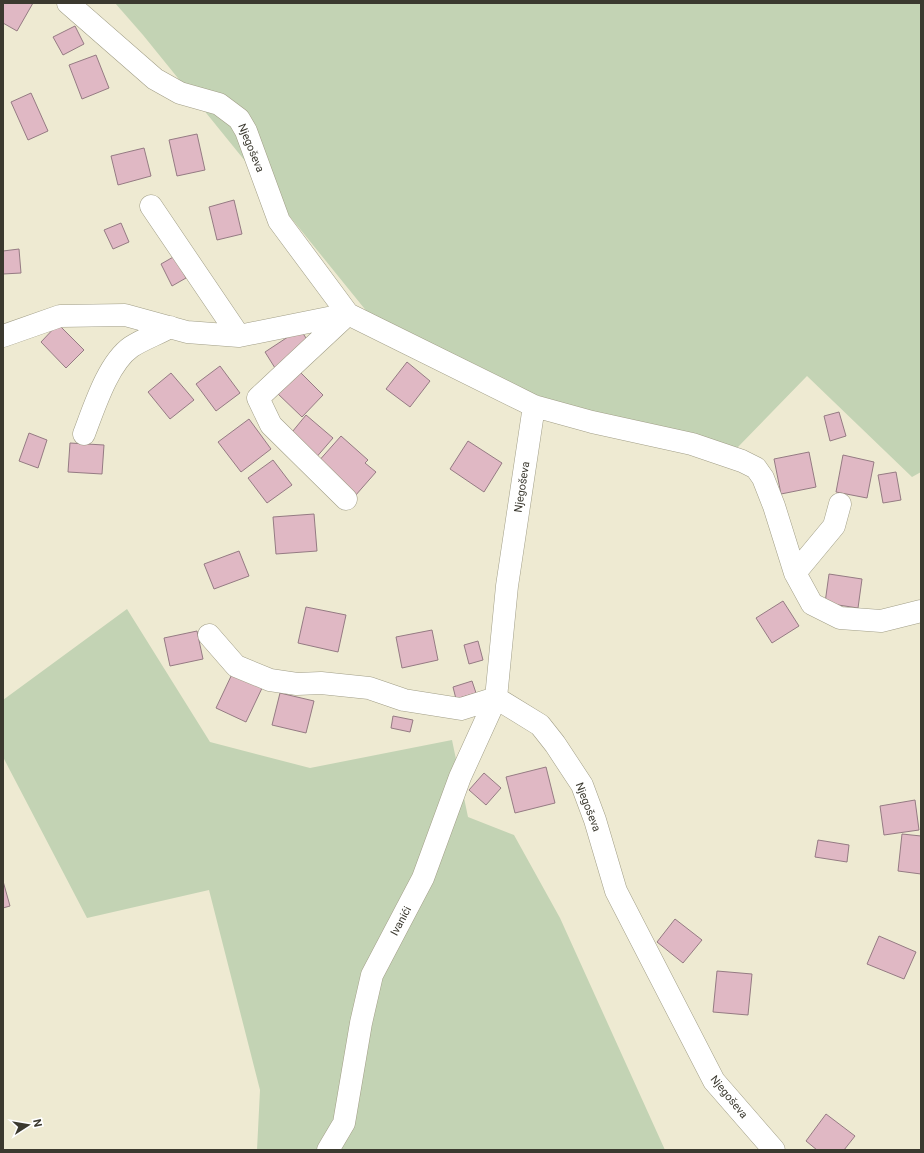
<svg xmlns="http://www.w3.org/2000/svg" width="924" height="1153" font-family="Roboto,sans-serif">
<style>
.green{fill:#c3d3b4}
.building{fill:#e0b8c4;stroke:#957b83}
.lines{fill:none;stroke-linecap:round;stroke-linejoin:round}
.street-casing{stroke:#a19e87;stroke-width:23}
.street{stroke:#fff;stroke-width:22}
.labels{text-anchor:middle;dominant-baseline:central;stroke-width:4;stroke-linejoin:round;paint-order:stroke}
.street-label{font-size:11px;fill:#3b392f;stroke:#fff}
</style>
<rect width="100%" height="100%" fill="#eeead2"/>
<!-- green -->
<path class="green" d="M115,3H921V472L912,477L807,376L737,448L539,399L368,313L143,35Z
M127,609L210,742L310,768L452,740L468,817L514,835L560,918L665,1150H257L260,1090L209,890L87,918L3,757V700Z"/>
<!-- building -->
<path class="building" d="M3,3H33L17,31L3,23Z
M75,26L84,44L63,55L53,37Z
M96,55L109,88L82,99L69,65Z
M31,93L48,131L28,140L11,102Z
M197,134L205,170L177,176L169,140Z
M144,148L151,176L118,185L111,156Z
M234,200L242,234L217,240L209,207Z
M121,223L129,242L113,249L104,230Z
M19,249L21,273L3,274V251Z
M175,256L186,278L172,286L161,264Z
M58,324L84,350L66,368L41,342Z
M300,329L310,344L275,368L265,352Z
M407,362L430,381L410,407L386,389Z
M220,366L240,393L216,411L196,384Z
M298,370L323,395L302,417L276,392Z
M171,373L194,400L170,419L148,392Z
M839,412L846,436L830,441L824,416Z
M306,415L333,438L314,460L288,437Z
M249,419L271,449L241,472L218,442Z
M29,433L47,440L38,468L19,461Z
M341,436L368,460L365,463L376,472L355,496L317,463Z
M468,441L502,463L484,492L450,469Z
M70,443L104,445L102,474L68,472Z
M809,452L816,487L781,494L774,459Z
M843,455L874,462L867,498L836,492Z
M273,460L292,485L267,503L248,478Z
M896,472L901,500L883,503L878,475Z
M314,514L317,551L276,554L273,517Z
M239,551L249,576L214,589L204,564Z
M829,574L862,579L858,608L825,603Z
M783,601L799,626L772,643L756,618Z
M306,607L346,615L338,652L298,643Z
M432,630L438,660L402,668L396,637Z
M197,631L203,659L170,666L164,638Z
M478,641L483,660L469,664L464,645Z
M233,672L263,686L246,722L216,708Z
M472,681L476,693L456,699L453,687Z
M280,693L314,701L306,733L272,725Z
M393,716L413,720L410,732L391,728Z
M546,767L555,803L515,813L506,777Z
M484,773L501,788L486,805L469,790Z
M915,800L919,830L884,835L880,806Z
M902,834L921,836V874L898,871Z
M818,840L849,845L847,862L815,857Z
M3,881L10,906L3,908Z
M675,919L702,940L683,963L657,942Z
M879,936L916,952L904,979L867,964Z
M717,971L752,974L748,1015L713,1012Z
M826,1114L855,1136L844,1150H817L806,1141Z"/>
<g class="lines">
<!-- street casing -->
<g class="street-casing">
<path id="street" d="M68,3L155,79L180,93L219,104L239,119L246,131L279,221L348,314L534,406L592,422L692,444L742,461L756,468L763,478L774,506L795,573L812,604L840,618L881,621L921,611
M151,206L239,336
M3,336L60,316L125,315L187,332L239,336L348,314
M534,406L507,586L496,698L540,725L555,744L582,785L595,820L616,891L714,1081L774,1150
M84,434C94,408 108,363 131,347C143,339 158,334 170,327
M346,499L271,425L258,398L348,314
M795,573L834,526L840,504
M209,635L236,666L270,680L297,684L321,683L369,688L404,700L461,709L496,698
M328,1150L344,1123L361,1023L372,975L423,878L460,777L496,698"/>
</g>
<!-- street -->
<use href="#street" class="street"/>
</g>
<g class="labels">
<!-- street labels -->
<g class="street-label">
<text transform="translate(251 148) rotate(68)">Njegoševa</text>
<text transform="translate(522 487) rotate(-81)">Njegoševa</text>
<text transform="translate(588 807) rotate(69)">Njegoševa</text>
<text transform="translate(401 921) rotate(-62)">Ivanići</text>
<text transform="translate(729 1097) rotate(51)">Njegoševa</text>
</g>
</g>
<!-- border -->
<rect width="924" height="1153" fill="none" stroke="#3b392f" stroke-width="8"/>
<!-- north arrow -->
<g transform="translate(28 1125) rotate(78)" stroke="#ffffff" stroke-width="3" paint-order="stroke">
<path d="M0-3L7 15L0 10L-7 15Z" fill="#3b392f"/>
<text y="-6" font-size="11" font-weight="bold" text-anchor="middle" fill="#3b392f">N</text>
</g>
</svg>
